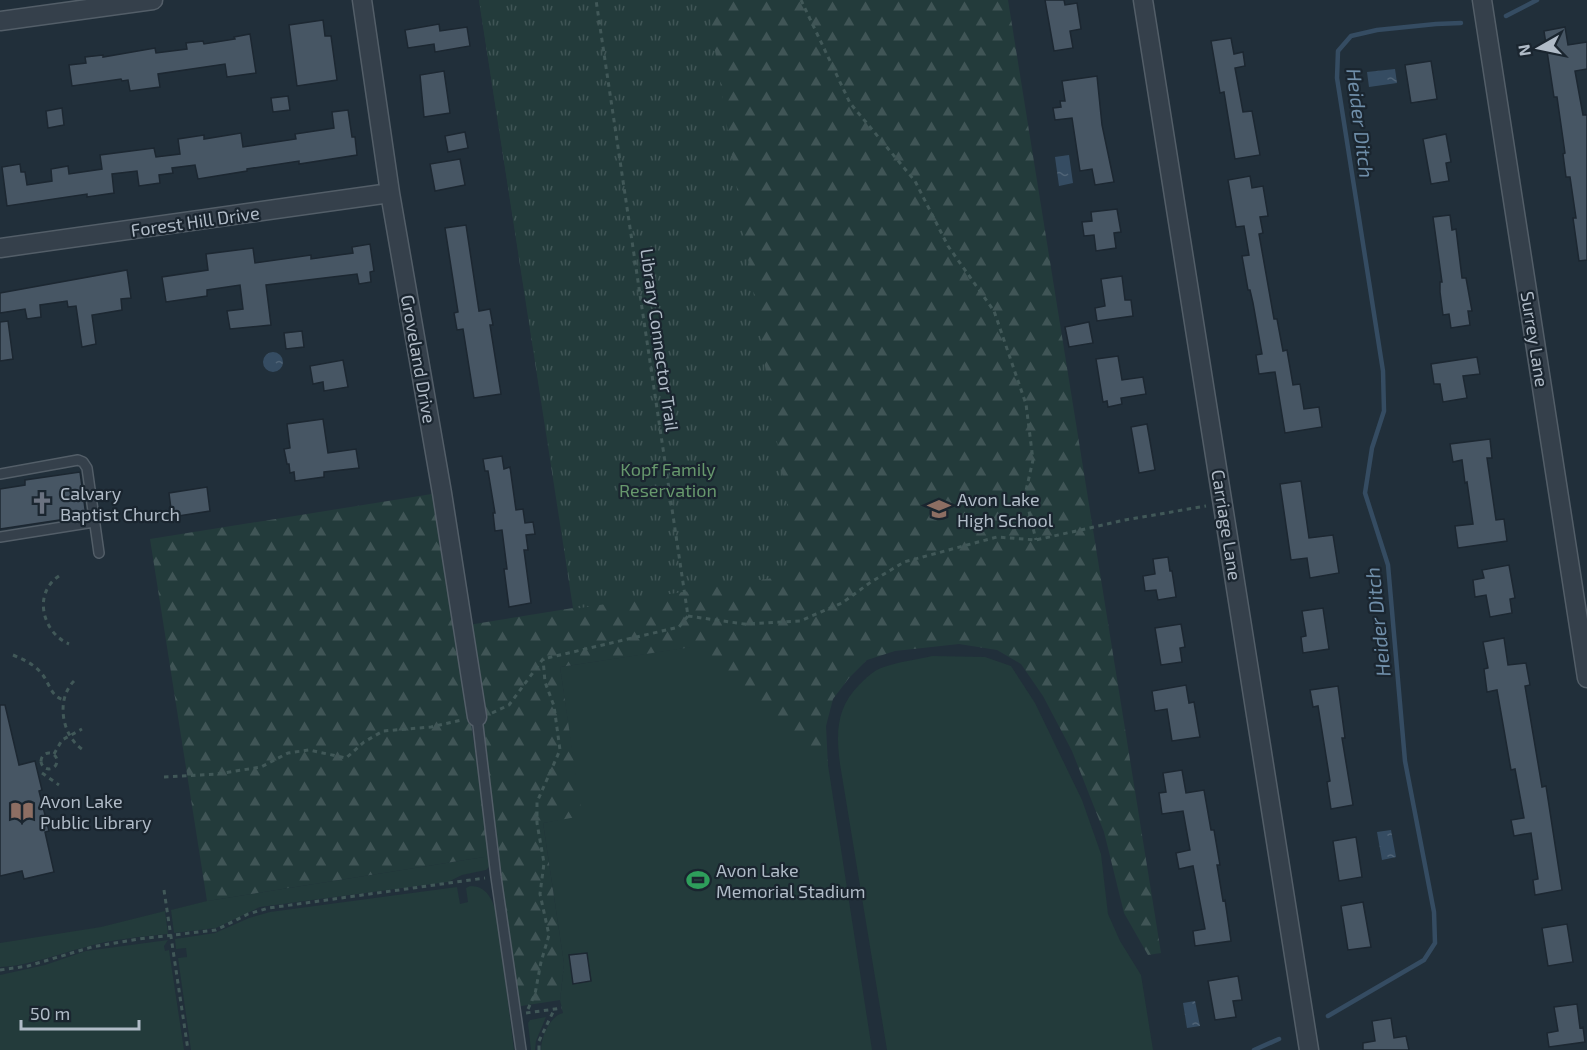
<svg xmlns="http://www.w3.org/2000/svg" width="1587" height="1050" font-family="'Exo 2',sans-serif">
<style>
.grass{fill:#233b3b}
.forest{fill:url(#forest-firs)}
.park{fill:url(#park-tufts)}
.water{fill:url(#water-ripples)}
.lines{fill:none;stroke-linecap:round;stroke-linejoin:round}
.stream{stroke:#354c62;stroke-width:4.5}
.building{fill:#475664;stroke:#1c2731;stroke-width:1.5}
.service-casing{stroke:#535e68;stroke-width:12}
.minor-casing{stroke:#535e68;stroke-width:21}
.path{stroke:#415858;stroke-width:3;stroke-dasharray:4.5 4.5;stroke-linecap:butt}
.service{stroke:#35404b;stroke-width:9}
.minor{stroke:#35404b;stroke-width:18}
.labels{text-anchor:middle;dominant-baseline:central;stroke-width:4.5;stroke-linejoin:round;paint-order:stroke}
.street-label{font-size:18px;fill:#b0bbc7;stroke:#1a252f}
.park-label{font-size:18px;fill:#67986d;stroke:#1a252f}
.poi-label{font-size:18px;fill:#b0bbc7;stroke:#1a252f;text-anchor:start}
.water-label{font-size:20px;font-style:italic;fill:#708faa;stroke:#1a252f}
</style>
<defs>
<pattern id="forest-firs" width="22" height="20" patternUnits="userSpaceOnUse" patternTransform="scale(1.5)"><rect width="22" height="20" fill="#233b3b"/><path d="M5 1l3.5 6h-7zM16 11l3.5 6h-7z" fill="#405556"/></pattern>
<pattern id="park-tufts" width="24" height="20" patternUnits="userSpaceOnUse" patternTransform="scale(1.5)"><rect width="24" height="20" fill="#233b3b"/><path d="M3 7l-1-3M5 7V3M7 7l1-3M15 17l-1-3M17 17v-4M19 17l1-3" fill="none" stroke="#405556"/></pattern>
<pattern id="water-ripples" width="26" height="14" patternUnits="userSpaceOnUse" patternTransform="scale(1.5)"><rect width="26" height="14" fill="#354c62"/><path d="M2 4q2-2 4 0t4 0M15 11q2-2 4 0t4 0" fill="none" stroke="#506477"/></pattern>
</defs>
<rect width="100%" height="100%" fill="#212f3a"/>
<!-- grass -->
<path class="grass" d="M807,629L872,1050H541C541,1037 550,1016 563,1013L560,1000L564,964L543,823L581,815L560,667Z
M932,656L985,657L1011,666L1035,703L1082,800L1101,854L1108,914L1120,941L1141,975L1153,1050H887L840,764C836,734 836,708 859,685C866,678 872,672 881,668C897,662 915,660 932,656Z
M490,856V866L486,870L462,875L448,882L260,907L216,928L174,933L171,910L207,901Z
M470,886C487,886 492,899 497,914L514,1050H191L178,958L187,957L186,948L176,949L175,939L215,933L249,918L270,912L457,887L460,904L468,902L466,888Z
M165,911L168,934C140,937 112,939 86,947C57,954 29,966 0,967V943L101,927Z
M168,940L164,946L165,951L169,950L184,1050H0V975L45,965L86,951Z
M546,1017L536,1041L535,1050H531L528,1023L530,1020Z"/>
<!-- forest -->
<path class="forest" d="M479,0H1008L1161,953L1148,955L1124,913L1104,832L1072,751L1043,696L1021,664L997,650L959,644L895,651L867,660L849,678L833,699L826,726L828,766L692,647L560,667L582,816L543,823L564,964L560,1000L515,1007L462,626L573,608Z
M438,493L490,856L207,901L150,539Z"/>
<!-- park -->
<path class="park" d="M479,0H707L798,574L574,609Z"/>
<!-- water -->
<path class="water" d="M1395,69L1397,83L1369,87L1367,72Z
M1069,155L1073,183L1059,186L1055,157Z
M263 362a10 10 0 1 1 20 0a10 10 0 1 1-20 0Z
M1391,830L1396,857L1382,860L1377,832Z
M1195,1001L1200,1026L1187,1028L1183,1003Z"/>
<g class="lines">
<!-- stream -->
<path class="stream" d="M1506,16L1537,0
M1328,1016L1424,960L1435,943L1434,912L1405,761L1388,565L1365,493L1372,448L1384,411L1383,371L1337,78L1338,51L1351,36L1377,30L1436,24L1461,23
M1254,1050L1279,1039"/>
</g>
<!-- building -->
<path class="building" d="M1045,0H1064L1065,5L1077,3L1081,29L1070,31L1073,48L1054,51Z
M323,20L325,36H331L337,80L297,86L289,25Z
M439,24L440,31L467,27L470,46L435,52L434,44L408,48L405,30Z
M1565,27L1568,45L1587,42V69L1575,71L1583,115H1587V260L1579,261L1573,218H1576L1570,177H1566L1563,154L1565,153L1557,97H1554L1544,31Z
M250,34L256,73L227,77L225,64L158,74L160,87L130,91L128,80L122,81L121,79L72,86L69,65L86,63L85,57L103,55V57L155,48L156,53L187,49L186,43L203,41L204,44L235,39L234,37Z
M1231,38L1234,54L1243,52L1245,66L1235,68L1243,112L1252,111L1260,155L1235,159L1224,92L1220,93L1211,41Z
M1431,61L1437,99L1411,103L1405,65Z
M444,71L450,113L424,117L420,75Z
M1097,76L1102,125L1114,182L1095,185L1092,169L1080,171L1072,118L1055,120L1053,108L1061,107L1060,101H1065L1062,81Z
M288,96L290,110L273,112L271,98Z
M62,108L64,125L48,128L46,111Z
M348,110L352,137H355L357,155L299,164V161L247,169V171L198,179L195,165L172,168L173,173L159,175L160,183L139,186L137,171L112,174L114,193L87,197V194L7,206L2,167L20,164L21,172H25L27,185L52,181L51,169L68,166L69,174L102,169L100,155L154,148L156,157L180,154L178,139L204,135V139L241,133L243,147L296,139L295,134L334,128L332,112Z
M465,132L468,148L448,152L445,136Z
M1446,134L1451,162L1446,163L1449,181L1431,184L1423,139Z
M460,159L465,185L435,191L430,164Z
M1250,176L1252,188L1263,186L1268,216L1260,217L1263,233L1259,234L1274,319H1277L1283,351L1287,350L1293,385L1300,384L1304,409L1319,407L1322,427L1285,433L1275,372L1259,374L1256,355L1262,354L1253,303L1250,290H1248L1242,256L1249,255L1244,226L1236,227L1228,180Z
M1117,209L1121,232L1114,233L1116,248L1096,251L1094,235L1084,236L1082,222L1092,221L1091,212Z
M1450,215L1452,230L1456,229L1462,278H1466L1472,311H1468L1470,325L1451,328L1449,314L1443,315L1440,292V282H1442L1433,217Z
M466,225L479,311L490,309L493,325H490L501,394L474,398L463,329L457,330L454,313L458,312L445,228Z
M370,244L374,271L370,272L371,282L359,284L357,274L266,285L271,325L230,329L227,311L243,309L240,285L207,290V296L166,302L162,277L208,270L206,254L253,248L255,263L311,255V259L353,253L352,247Z
M127,270L131,298L121,299L122,310L92,315L96,344L82,347L76,306L68,307L67,301L40,305L41,317L27,319L25,309L0,313V293Z
M1122,276L1125,300H1131L1133,316L1097,321L1095,308L1105,306L1101,279Z
M8,321L13,359L0,361V322Z
M1089,322L1093,343L1069,347L1065,327Z
M302,331L304,347L286,349L284,333Z
M1118,356L1122,380L1143,377L1146,394L1121,398L1122,404L1108,407L1107,401L1103,402L1096,359Z
M1477,357L1480,374L1463,376L1467,398L1443,402L1440,384H1434L1431,364Z
M343,360L348,387L324,391L323,382L313,384L310,366Z
M323,419L328,453L356,449L359,468L324,472V477L295,481L294,472L290,473L289,464H287L284,449L290,448L287,424Z
M1147,424L1155,470L1139,473L1131,427Z
M1490,439L1492,458H1487L1496,520L1504,519L1507,541L1458,548L1455,526L1473,524L1467,482L1465,483L1462,460L1453,462L1450,444Z
M502,456L504,469L510,467L516,510L523,509L525,523L533,522L535,534L526,535L528,550H524L531,603L509,607L504,569H507L502,530L495,531L493,513H495L488,471H485L483,459Z
M80,472L86,516L0,529V489L25,485V480Z
M1301,481L1309,538L1333,535L1339,573L1310,578L1307,558L1291,560L1280,484Z
M207,487L210,511L172,517L169,493Z
M1168,557L1170,571H1172L1176,597L1158,600L1156,590L1145,591L1143,576L1155,574L1153,559Z
M1509,565L1515,598L1510,599L1512,613L1490,617L1486,595L1475,597L1473,580L1484,578L1482,570Z
M1323,608L1329,649L1303,653L1301,637L1306,636L1302,611Z
M1181,624L1185,647L1180,648L1182,662L1161,665L1155,628Z
M1504,638L1508,665L1526,663L1530,685L1525,686L1542,787L1546,786L1562,890L1535,895L1533,880L1538,879L1531,833L1514,836L1511,820L1524,818L1515,769L1511,770L1497,690L1487,692L1484,669L1488,668L1483,642Z
M1186,685L1189,703L1194,702L1200,737L1172,741L1167,709L1155,711L1152,691Z
M1338,686L1345,738H1342L1353,805L1331,809L1327,782L1330,781L1318,706L1313,707L1310,690Z
M0,705H5L19,765L35,761L42,790L39,791L49,831L45,832L54,872L24,879L22,871L0,876Z
M1182,770L1186,793L1204,790L1211,830H1214L1220,865H1217L1223,901L1225,900L1231,941L1195,946L1193,931L1205,929L1193,866L1179,869L1176,853L1190,850L1183,811L1162,814L1159,793L1166,792L1163,773Z
M1356,837L1362,877L1339,881L1333,841Z
M1363,902L1371,947L1348,950L1341,906Z
M1567,924L1573,962L1548,966L1542,928Z
M587,953L591,981L573,984L569,955Z
M1238,976L1242,1000L1233,1001L1236,1017L1215,1020L1208,981Z
M1577,1004L1580,1028L1583,1027L1585,1042L1549,1047L1547,1033L1558,1031L1554,1007Z
M1391,1018L1394,1038L1406,1036L1409,1050H1363V1043L1375,1041L1372,1021Z"/>
<g class="lines">
<!-- service casing -->
<g class="service-casing">
<path id="service" d="M0,474L78,460L83,462L87,468L99,553
M0,537L94,522
M477,717L496,877L521,1050"/>
</g>
<!-- minor casing -->
<g class="minor-casing">
<path id="minor" d="M362,0L390,193L442,493L477,717
M1143,0L1309,1050
M1482,0L1587,678
M0,21L153,0
M0,248L390,193"/>
</g>
<!-- path -->
<path class="path" d="M801,0L850,103L915,181L948,246L994,311L1026,404L1033,460L1025,495L1036,540
M59,576C32,594 43,633 69,644
M688,616L744,624L800,621L842,603L871,582L904,562L997,537L1036,540L1125,520L1206,506
M13,655C25,660 35,665 42,674C50,684 51,697 64,700
M74,681C55,700 62,738 85,751
M492,713L509,705L543,659L679,627L688,616L596,0
M41 761a8 8 0 1 1 16 0a8 8 0 1 1-16 0Z
M54,754L62,740L82,729
M42,773L59,785
M164,777L217,774L261,767L288,753L309,750L346,758L364,742L383,731L431,727L462,720
M164,890L188,1050
M0,970L28,966L92,947L139,939L216,930L248,914L269,908L485,878
M528,1009L535,994L541,962L549,935L540,894L544,863L537,823V802L560,750L554,706L545,682L543,659
M526,1013L562,1008
M539,1050V1041L554,1010"/>
<!-- service -->
<use href="#service" class="service"/>
<!-- minor -->
<use href="#minor" class="minor"/>
</g>
<!-- icons -->
<defs>
<g id="church-bare" transform="scale(1.8)"><path d="M-1.2-6h2.4v3.5h3.3v2.4h-3.3V6h-2.4V-.1h-3.3v-2.4h3.3Z" fill="#6b7280" stroke="#1a252f" stroke-width="2.5" paint-order="stroke"/></g>
<g id="school-bare" transform="scale(1.8)"><path d="M0-5L7-2L0 1L-7-2ZM-4 1L0 2.5L4 1V4Q0 6-4 4Z" fill="#8d6e63" stroke="#1a252f" stroke-width="2.5" paint-order="stroke"/></g>
<g id="library-bare" transform="scale(1.8)"><path d="M-6-4Q-3-5.5-.7-3.5V5Q-3 3-6 4ZM6-4Q3-5.5 .7-3.5V5Q3 3 6 4Z" fill="#8d6e63" stroke="#1a252f" stroke-width="2.5" paint-order="stroke"/></g>
<g id="stadium-bare" transform="scale(1.8)"><path d="M0-5a6.5 5 0 1 0 0 10a6.5 5 0 1 0 0-10ZM-3.5-1.8h7v3.6h-7Z" fill="#2e9e5b" stroke="#1a252f" stroke-width="2.5" paint-order="stroke"/></g>
</defs>
<g fill-rule="evenodd">
<use href="#church-bare" x="42" y="503"/>
<use href="#school-bare" x="939" y="509"/>
<use href="#library-bare" x="22" y="811"/>
<use href="#stadium-bare" x="698" y="880"/>
</g>
<g class="labels">
<!-- street labels -->
<g class="street-label">
<text transform="translate(195 221) rotate(-8)">Forest Hill Drive</text>
<text transform="translate(1535 339) rotate(81)">Surrey Lane</text>
<text transform="translate(660 340) rotate(82)">Library Connector Trail</text>
<text transform="translate(419 359) rotate(80)">Groveland Drive</text>
<text transform="translate(1227 525) rotate(81)">Carriage Lane</text>
</g>
<!-- park labels -->
<g class="park-label">
<text x="668" y="469">Kopf Family<tspan x="668" dy="21">Reservation</tspan></text>
</g>
<!-- poi labels -->
<g class="poi-label">
<text x="60" y="493">Calvary<tspan x="60" dy="21">Baptist Church</tspan></text>
<text x="957" y="499">Avon Lake<tspan x="957" dy="21">High School</tspan></text>
<text x="40" y="801">Avon Lake<tspan x="40" dy="21">Public Library</tspan></text>
<text x="716" y="870">Avon Lake<tspan x="716" dy="21">Memorial Stadium</tspan></text>
</g>
<!-- water labels -->
<g class="water-label">
<text transform="translate(1361 123) rotate(83)">Heider Ditch</text>
<text transform="translate(1377 622) rotate(-96)">Heider Ditch</text>
</g>
</g>
<!-- north arrow -->
<g transform="translate(1539 48) rotate(261)" stroke="#1a252f" stroke-width="4.5" paint-order="stroke">
<path d="M0-4.5L10 22L0 15L-10 22Z" fill="#b0bbc7"/>
<text y="-9" font-size="16" font-weight="bold" text-anchor="middle" fill="#b0bbc7">N</text>
</g>
<!-- scale -->
<path d="M21 1020v9h118v-9" fill="none" stroke="#b0bbc7" stroke-width="3"/>
<text x="30" y="1020" font-size="18" fill="#b0bbc7" stroke="#1a252f" stroke-width="4.5" paint-order="stroke">50 m</text>
</svg>
